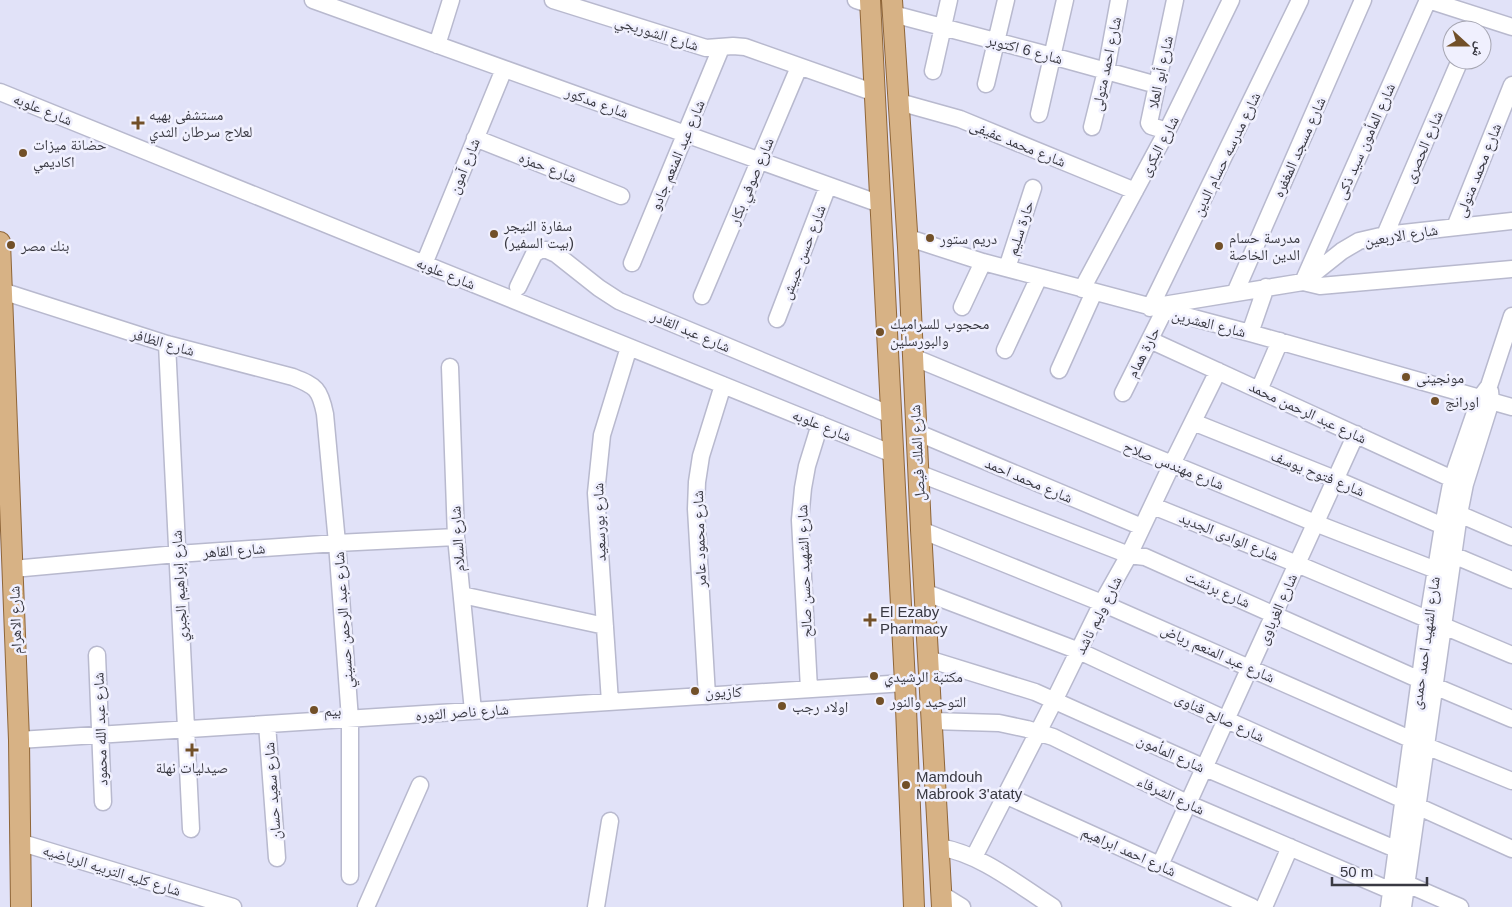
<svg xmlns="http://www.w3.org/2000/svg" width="1512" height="907" font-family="Arial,'Noto Naskh Arabic',sans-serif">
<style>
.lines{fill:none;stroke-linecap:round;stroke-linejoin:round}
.minor-casing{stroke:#b8b9ce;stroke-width:19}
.major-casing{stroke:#8f6639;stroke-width:22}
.minor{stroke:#fff;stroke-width:16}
.major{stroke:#d7b285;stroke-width:20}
.poi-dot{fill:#725028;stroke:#f0f0fe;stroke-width:2}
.labels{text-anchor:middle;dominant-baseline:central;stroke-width:5;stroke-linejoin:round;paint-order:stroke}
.street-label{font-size:15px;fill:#393942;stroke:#f0f0fe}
.poi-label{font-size:15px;fill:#393942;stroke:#f0f0fe;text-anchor:start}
</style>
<rect width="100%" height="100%" fill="#e1e2f8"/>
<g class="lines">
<!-- minor casing -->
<g class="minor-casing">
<path id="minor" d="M313,0L880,204
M553,0L706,48L733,46L745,47L875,93
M856,0L871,5
M893,14L1052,56L1157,85
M1512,27L1428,0L1303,282L1320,286L1512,269
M437,45L451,0
M933,71L949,0
M986,84L1006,0
M0,92L893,454
M899,102L960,119L1135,191
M1039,114L1065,0
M1092,127L1106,71L1119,0
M1167,131L1151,126L1149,123L1175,0
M475,138L621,196
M1455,227L1512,85
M1385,235L1460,60
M906,237L983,262L1250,333L1512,407
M632,263L721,48
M424,264L504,69
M1007,268L1033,188
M518,287L534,254L540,250H547L556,254L599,288L619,301L891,415
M1082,289L1167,131L1231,0
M2,291L167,344L293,377C316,386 320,389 325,414L337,543L350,719V876
M1235,293L1363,0
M702,296L799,67
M1157,306L1303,282L1342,251L1359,241L1385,235L1512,221
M962,307L983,262
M1150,308L1300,0
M777,319L828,186
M1250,333L1266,287
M1150,340L1461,483
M167,344L191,829
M1005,350L1039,277
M913,357L1315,523L1436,570
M450,367L456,537L473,711
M1059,370L1094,292
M1259,390L1280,341
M1123,393L1164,311
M1193,422L1335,479L1443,526
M916,432L1142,527
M918,473L1129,555L1145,557L1420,680L1512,719
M1153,506L1297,564L1512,655
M1459,514L1512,537
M921,530L1102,603L1426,746L1512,781
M1453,555L1512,580
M13,569L177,554L337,543L456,537
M924,592L1079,651L1227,720L1512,849
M462,595L605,626
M97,655L103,802
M928,659L1035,692L1205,768L1405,853
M809,689L800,520L803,488L807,466L820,424
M707,696L696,509L697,482L701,456L723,385
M610,702L596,493L602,435L629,347
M932,721L999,723L1027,729L1053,737L1189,804L1401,895
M267,724L277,858
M19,740L905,683
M1005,795L1252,907
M19,842L233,907
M939,847C981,854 1017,884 1053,907
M974,857L1054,701L1102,603L1129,555L1172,464L1218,371
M1160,865L1356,434
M1407,884L1460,907
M941,894L962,907
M366,907L420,785
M596,907L610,821
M1264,907L1290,847
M1389,907L1428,619L1443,526L1452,479L1480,398L1489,386L1512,316
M1403,907L1459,514L1465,484L1491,401L1490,391"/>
</g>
<!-- major casing -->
<g class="major-casing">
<path id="major" d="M870,0L905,683L914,907
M892,0L908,247L921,530L942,907
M0,242L19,740L21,907"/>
</g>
<!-- minor -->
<use href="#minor" class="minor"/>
<!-- major -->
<use href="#major" class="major"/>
</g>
<!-- markers -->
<g class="poi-dot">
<path d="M135.5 115.5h5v5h5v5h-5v5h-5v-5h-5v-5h5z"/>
<circle cx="23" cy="153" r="5"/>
<circle cx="494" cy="234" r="5"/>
<circle cx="930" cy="238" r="5"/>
<circle cx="11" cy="245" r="5"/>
<circle cx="1219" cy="246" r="5"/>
<circle cx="880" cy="332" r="5"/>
<circle cx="1406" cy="377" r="5"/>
<circle cx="1435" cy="401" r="5"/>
<path d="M867.5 612.5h5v5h5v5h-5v5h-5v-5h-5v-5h5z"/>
<circle cx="874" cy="676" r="5"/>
<circle cx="695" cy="691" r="5"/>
<circle cx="880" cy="701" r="5"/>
<circle cx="782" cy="706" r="5"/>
<circle cx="314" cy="710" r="5"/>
<path d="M189.5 742.5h5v5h5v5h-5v5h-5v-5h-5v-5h5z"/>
<circle cx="906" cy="785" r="5"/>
</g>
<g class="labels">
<!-- street labels -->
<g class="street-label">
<text transform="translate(657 33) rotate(17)">شارع الشوربجي</text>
<text transform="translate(1025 49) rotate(15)">شارع 6 اكتوبر</text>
<text transform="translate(1106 64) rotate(-78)">شارع احمد متولى</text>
<text transform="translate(1160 72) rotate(-78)">شارع أبو العلا</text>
<text transform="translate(597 102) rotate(20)">شارع مدكور</text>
<text transform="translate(43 109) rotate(22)">شارع علوبه</text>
<text transform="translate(1365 141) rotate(-66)">شارع المأمون سيد ذكى</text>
<text transform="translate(1018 143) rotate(22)">شارع محمد عفيفى</text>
<text transform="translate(1159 146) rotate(-62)">شارع البكرى</text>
<text transform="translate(1299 147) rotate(-66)">شارع مسجد المغفره</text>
<text transform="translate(1423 147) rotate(-67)">شارع الحصرى</text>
<text transform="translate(1226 154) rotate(-64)">شارع مدرسه حسام الدين</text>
<text transform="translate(677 155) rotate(-67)">شارع عبد المنعم جادو</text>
<text transform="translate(464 166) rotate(-68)">شارع آمون</text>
<text transform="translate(548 167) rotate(21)">شارع حمزه</text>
<text transform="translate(1478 170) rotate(-68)">شارع محمد متولى</text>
<text transform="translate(751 181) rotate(-67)">شارع صوفي بكار</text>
<text transform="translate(1020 228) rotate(-72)">حارة سليم</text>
<text transform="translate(1401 235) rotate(-9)">شارع الاربعين</text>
<text transform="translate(803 252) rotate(-69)">شارع حسن حبيش</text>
<text transform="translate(446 273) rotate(22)">شارع علوبه</text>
<text transform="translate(1209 323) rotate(14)">شارع العشرين</text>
<text transform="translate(691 331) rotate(23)">شارع عبد القادر</text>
<text transform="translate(163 342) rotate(16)">شارع الظافر</text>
<text transform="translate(1143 352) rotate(-63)">حارة همام</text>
<text transform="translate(1308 412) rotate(25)">شارع عبد الرحمن محمد</text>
<text transform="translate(822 425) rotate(22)">شارع علوبه</text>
<text transform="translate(917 453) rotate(-93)">شارع الملك فيصل</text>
<text transform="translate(1174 465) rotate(22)">شارع مهندس صلاح</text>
<text transform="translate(1318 473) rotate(22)">شارع فتوح يوسف</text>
<text transform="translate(1029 480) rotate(23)">شارع محمد احمد</text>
<text transform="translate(599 522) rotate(-92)">شارع بورسعيد</text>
<text transform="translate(1229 536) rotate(22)">شارع الوادى الجديد</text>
<text transform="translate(457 539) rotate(-94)">شارع السلام</text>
<text transform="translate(699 539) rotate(-92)">شارع محمود عامر</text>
<text transform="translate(234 550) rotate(-4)">شارع القاهر</text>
<text transform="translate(804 571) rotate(-92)">شارع الشهيد حسن صالح</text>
<text transform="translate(179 586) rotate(-93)">شارع إبراهيم الجبري</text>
<text transform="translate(1218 589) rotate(24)">شارع برنشت</text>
<text transform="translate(1277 609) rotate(-66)">شارع الغرباوى</text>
<text transform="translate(1098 615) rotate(-63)">شارع وليم ناشد</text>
<text transform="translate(15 620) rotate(-92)">شارع الاهرام</text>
<text transform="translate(343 620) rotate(-94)">شارع عبد الرحمن حسيني</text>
<text transform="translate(1425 643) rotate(-82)">شارع الشهيد احمد حمدى</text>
<text transform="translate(1218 653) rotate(24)">شارع عبد المنعم رياض</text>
<text transform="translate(462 712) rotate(-4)">شارع ناصر الثوره</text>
<text transform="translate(1220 717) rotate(25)">شارع صالح قناوى</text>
<text transform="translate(100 729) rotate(-92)">شارع عبد الله محمود</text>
<text transform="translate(1171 753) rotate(24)">شارع المأمون</text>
<text transform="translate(272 791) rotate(-94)">شارع سعيد حسان</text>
<text transform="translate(1171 795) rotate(25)">شارع الشرفاء</text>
<text transform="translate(1129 851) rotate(24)">شارع احمد ابراهيم</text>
<text transform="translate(112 870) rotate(17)">شارع كليه التربيه الرياضيه</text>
</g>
<!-- poi labels -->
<g class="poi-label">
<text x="149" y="114">مستشفى بهيه<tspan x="149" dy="17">لعلاج سرطان الثدي</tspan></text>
<text x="33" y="144">حضانة ميزات<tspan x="33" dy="17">اكاديمي</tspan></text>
<text x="504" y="225">سفارة النيجر<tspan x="504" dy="17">(بيت السفير)</tspan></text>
<text x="1229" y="237">مدرسة حسام<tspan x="1229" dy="17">الدين الخاصة</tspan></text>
<text x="940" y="238">دريم ستور</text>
<text x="21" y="245">بنك مصر</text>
<text x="890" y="323">محجوب للسراميك<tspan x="890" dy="17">والبورسلين</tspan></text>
<text x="1416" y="377">مونجينى</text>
<text x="1445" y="401">اورانج</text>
<text x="880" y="611">El Ezaby<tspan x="880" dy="17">Pharmacy</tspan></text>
<text x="884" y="676">مكتبة الرشيدي</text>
<text x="705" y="691">كازيون</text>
<text x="890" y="701">التوحيد والنور</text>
<text x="792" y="706">اولاد رجب</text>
<text x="324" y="710">بيم</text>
<text x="192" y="767" text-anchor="middle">صيدليات نهلة</text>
<text x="916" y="776">Mamdouh<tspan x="916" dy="17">Mabrook 3'ataty</tspan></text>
</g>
</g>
<!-- north arrow -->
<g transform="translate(1467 45) rotate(111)"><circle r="24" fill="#f0f0fe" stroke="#a7a7b3"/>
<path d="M0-4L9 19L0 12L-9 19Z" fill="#725028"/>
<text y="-8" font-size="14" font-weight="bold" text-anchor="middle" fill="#393942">ش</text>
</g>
<!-- scale -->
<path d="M1332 877v8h95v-8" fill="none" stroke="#393942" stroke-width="2.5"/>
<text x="1340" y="877" font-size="15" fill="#393942" stroke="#f0f0fe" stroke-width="4" paint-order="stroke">50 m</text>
</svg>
